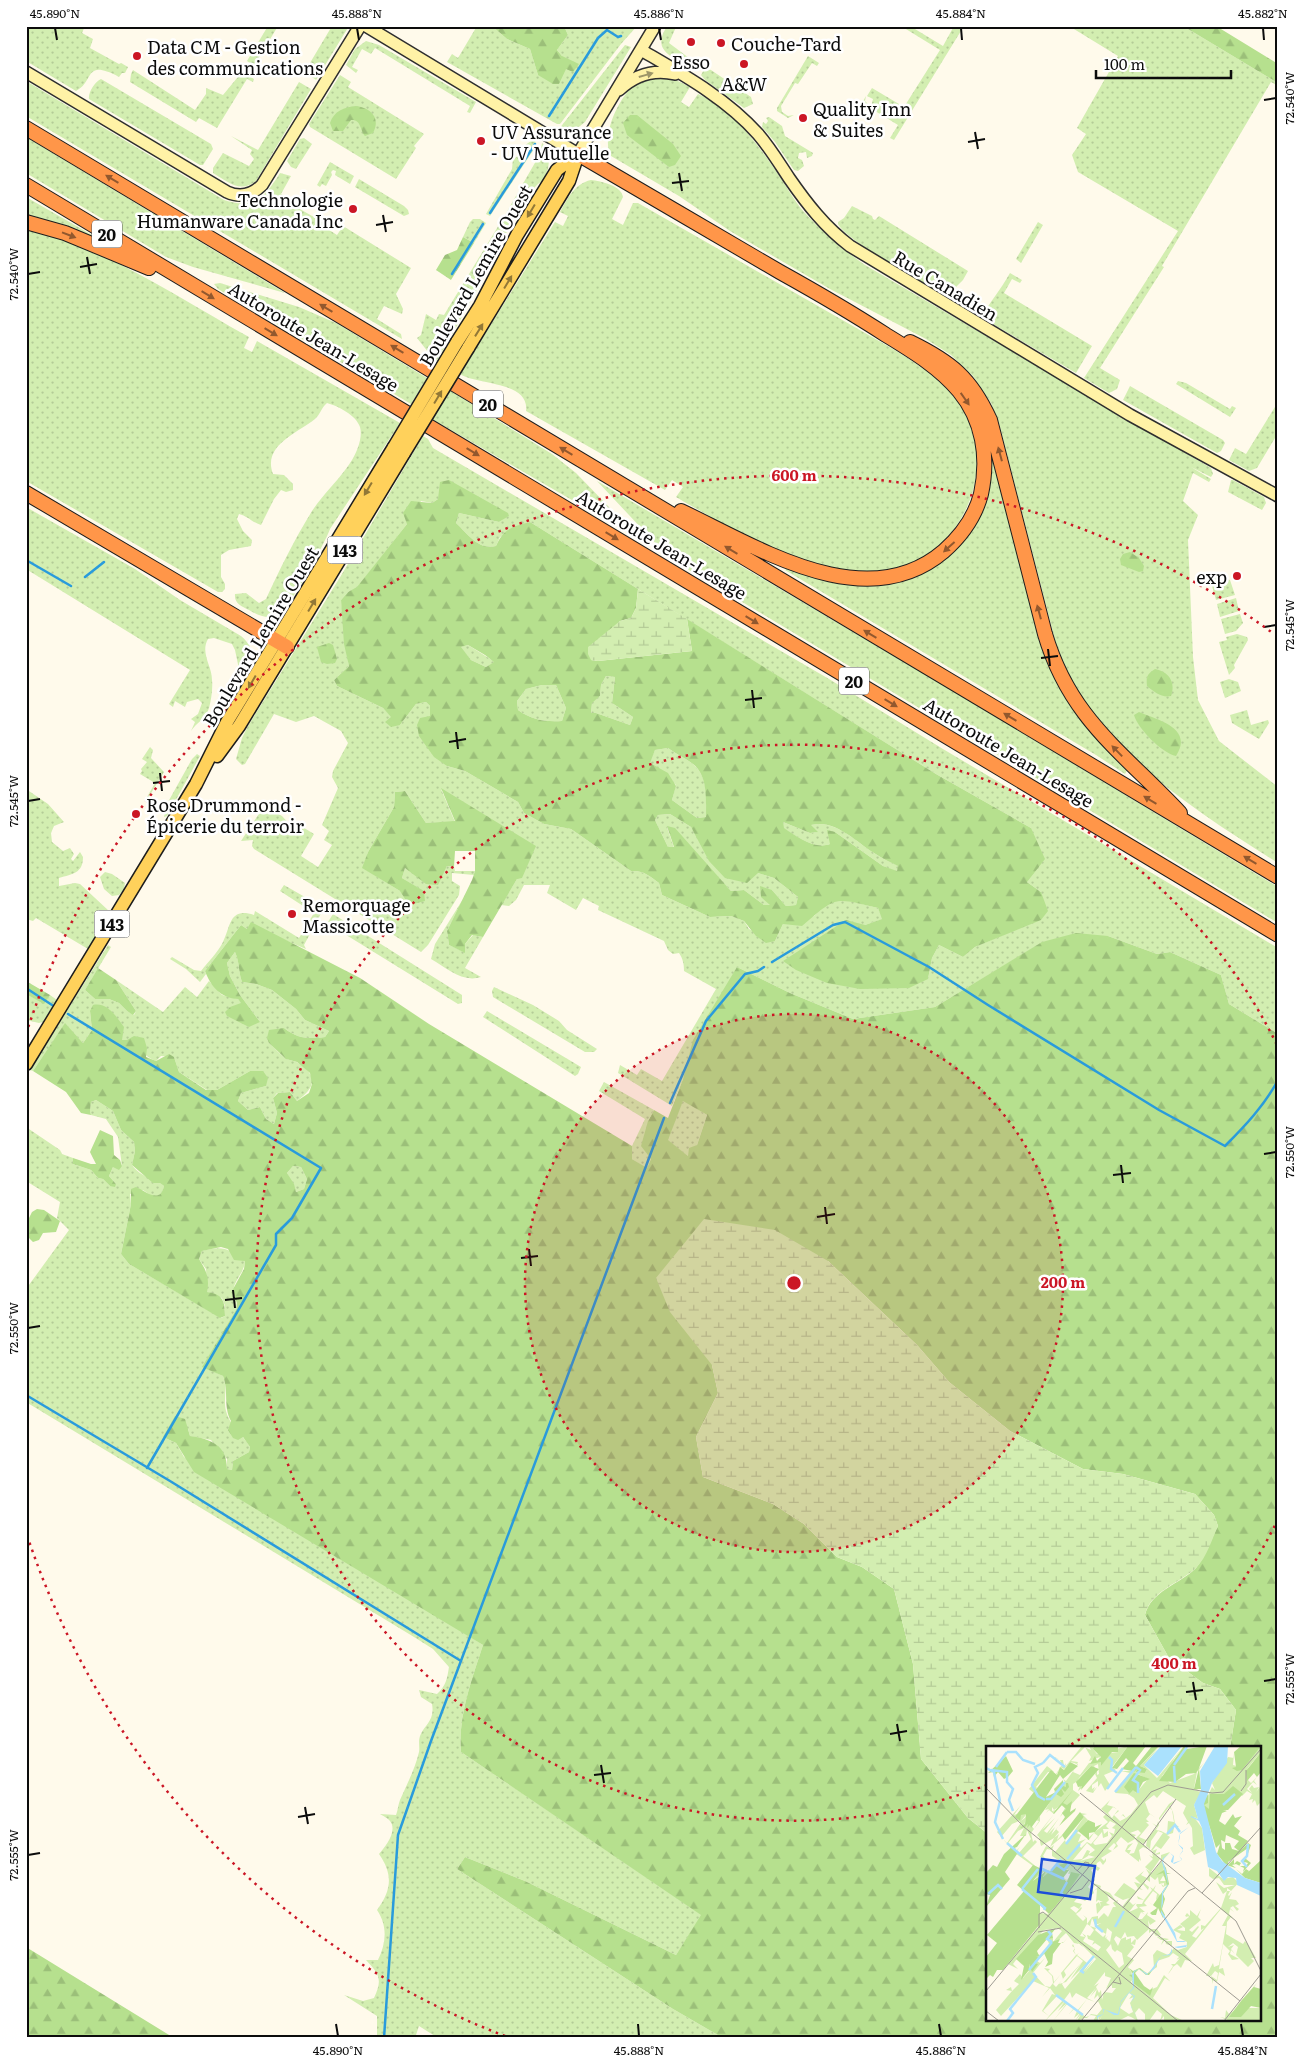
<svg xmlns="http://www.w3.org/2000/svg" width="1304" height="2064" font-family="Literata,serif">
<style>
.grass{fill:url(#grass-dots);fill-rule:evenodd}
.forest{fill:url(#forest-firs);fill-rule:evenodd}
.wetland{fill:url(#wetland-marsh)}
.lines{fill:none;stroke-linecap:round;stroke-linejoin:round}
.stream{stroke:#299bdc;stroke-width:2.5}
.secondary-casing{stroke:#2e2e2e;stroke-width:14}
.primary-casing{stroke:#1d1d1d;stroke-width:15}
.highway-casing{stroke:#1d1d1d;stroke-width:16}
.secondary{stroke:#fff2a6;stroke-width:11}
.primary{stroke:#ffd15b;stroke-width:12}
.highway{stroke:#ff9649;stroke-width:14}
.primary-bridge-casing{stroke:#1d1d1d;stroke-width:15;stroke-linecap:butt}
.primary-bridge{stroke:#ffd15b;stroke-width:12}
.oneway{fill:#9e9668}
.oneway2{fill:#92582e}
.oneway3{fill:#927837}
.ticks{fill:none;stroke:#0c0c0c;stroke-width:2}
.ring{fill:none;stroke:#cb1625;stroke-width:2.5;stroke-dasharray:2.5 5}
.poi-dot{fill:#cb1625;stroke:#fff;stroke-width:2}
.labels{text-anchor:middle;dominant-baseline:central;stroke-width:5;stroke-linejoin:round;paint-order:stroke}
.shield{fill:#fff;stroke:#555;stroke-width:1}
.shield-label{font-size:16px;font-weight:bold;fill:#0c0c0c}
.poi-label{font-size:18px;fill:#0c0c0c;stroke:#fff;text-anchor:start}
.street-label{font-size:18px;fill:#0c0c0c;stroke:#fff}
.inset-river{fill:none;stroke:#aae1fd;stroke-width:2.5}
.inset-road{fill:none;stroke:#9e9b92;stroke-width:1}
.view{fill:#1d4ed8;fill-opacity:0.15;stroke:#1d4ed8;stroke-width:2.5}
.inset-edge{fill:none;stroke:#0c0c0c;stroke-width:2.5}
.centre{fill:#cb1625;stroke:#fff;stroke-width:2.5}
.ring-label{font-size:15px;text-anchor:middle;font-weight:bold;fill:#cb1625;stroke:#fff;stroke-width:5;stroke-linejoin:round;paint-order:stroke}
.neatline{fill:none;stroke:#0c0c0c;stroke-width:2}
.ticks-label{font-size:12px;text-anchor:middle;fill:#0c0c0c}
</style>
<defs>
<pattern id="grass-dots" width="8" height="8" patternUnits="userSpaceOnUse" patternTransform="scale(1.25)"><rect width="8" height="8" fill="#d3eeb1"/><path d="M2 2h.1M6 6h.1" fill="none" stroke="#b4cb97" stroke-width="1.8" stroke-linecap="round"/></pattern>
<pattern id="forest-firs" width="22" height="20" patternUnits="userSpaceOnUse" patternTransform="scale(1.25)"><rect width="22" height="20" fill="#b6e08e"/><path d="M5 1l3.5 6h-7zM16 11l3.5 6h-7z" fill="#9bbf79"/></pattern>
<pattern id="wetland-marsh" width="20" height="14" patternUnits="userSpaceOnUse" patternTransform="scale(1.25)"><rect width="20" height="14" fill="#d3eeb1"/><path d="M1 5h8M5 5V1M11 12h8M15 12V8" fill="none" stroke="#b4cb97"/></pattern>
</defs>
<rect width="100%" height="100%" fill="#fffaeb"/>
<!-- grass -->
<path class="grass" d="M26,26H85L82,33L93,39L90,48L119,64L121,63L128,67L125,73H122L119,77C83,58 95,82 76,91L26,61Z
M268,26H278L254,66L247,61Z
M332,26H349L316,80L315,79L304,73Z
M477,26H492L507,39L530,49L538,75L562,56L557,50L568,35L564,26H637L621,44L560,124H557L447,62L452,54L458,58Z
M667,26L676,27L669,43L689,58L685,66C667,53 653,49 667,26Z
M901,26H910L943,46L954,26H964L894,140L890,138L898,125L862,103L866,96L865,101L871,107L873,99L867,96L872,88L904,107L940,50Z
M1069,26H1183L1278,83V86L1271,82L1162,266L1164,267L1100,368L1120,380L1117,389L1109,393L1084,378L1178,231L1078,172L1072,155L1086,134L1077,128L1118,56Z
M366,41L379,45L476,102L470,113L467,112L470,106L375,48L371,54L362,49L352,67L358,70L356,73L346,65L355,49Z
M625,45L631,47L585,122L575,130L559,129Z
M808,56L819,63L817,66L812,63L798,84L795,83L781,106L782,112L788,116L794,115L788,118L777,111V108Z
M705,68L711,70L751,97L753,104L744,108L705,80L701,75Z
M133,70L195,110L206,94V88L223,95L242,72L254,79L253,82L247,79L217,128L199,118L196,122L130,82L131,74Z
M340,75L351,82L348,87L424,134L414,146L416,148L396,179L310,127L309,124Z
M649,77L672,78L690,87L681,102L689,107L698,94C736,112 759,146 782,180C789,191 796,203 804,212C822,232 843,250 865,265L1211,468L1213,474L1211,477L1191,467L1211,479L1209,482L1193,473L1183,501L1198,515L1188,540L1193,657L1198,700L1219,741L1278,787V863C1211,821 1125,766 1082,699C1071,682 1063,663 1056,644L999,423L991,403L973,376L951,355L926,339L830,289L730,231L679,196L611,156C600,135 620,94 638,82C641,80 646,79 649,77Z
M101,79L211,144L213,149L203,165H200L89,99C88,92 95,82 101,79Z
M26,81L224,200C254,210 265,197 280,173L291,176L281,194L299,205L298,208L328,225L326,228L337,235L343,226L411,268L396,294L403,309L402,314L384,306L377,319L401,334L402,339L26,116Z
M299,82L311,89L256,181C240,194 227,181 213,173V168L223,153L249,166L254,159L250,154L252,150L231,136L258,150Z
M769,117L782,126L785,136L813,153L812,156L807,158L806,152L799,153L798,158L802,160L804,166L798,171L794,170L775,142L762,127L763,122L766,124L768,121L766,118Z
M26,137L285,293L193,267L166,257L26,173Z
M304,138L312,144L296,169L291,167L287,161L300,139Z
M535,138L536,146L490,216L486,214L512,169L513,159L523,153L524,146Z
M542,143L550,152L548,169L543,181C526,186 489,268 478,288C465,313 450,337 436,362L417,338L421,335L426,314L436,320L439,314L444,315L505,215L540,154Z
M330,162L354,176L350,184L335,175L336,171L333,170L331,172L332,175L326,186L322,184L320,187L317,185Z
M359,179L404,206L408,210L409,214L404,216L355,187Z
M591,180C601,181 622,186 623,197L612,219L623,225L633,203H638L893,349C917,364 943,380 959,404C1004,469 959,563 881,571C812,577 733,530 676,497L683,487L672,480L665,490L526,411C530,381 476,385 460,374L555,222L563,226L568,216L560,212C568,198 574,184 591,180Z
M26,197L99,239L97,242L54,222L26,215Z
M852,206L872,216L873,219L875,220L879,216L968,271L963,280L947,296C926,283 847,242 838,224V222L844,218Z
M473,219H480L486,223L474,243L463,237L470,222Z
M1038,222L1043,225L1021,263L1016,259Z
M26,229C103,246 180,299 249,337L244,348L252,352L257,341L400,423L330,529C325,543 289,609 278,615C268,620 257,615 249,610C241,606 234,603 235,594L246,593L259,603L266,599C280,569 294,540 312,511C324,493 341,478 352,460C357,452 363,437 360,427C356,415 338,406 327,403C321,408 320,415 315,419C298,433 262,445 273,474L284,475L293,484V490L286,492L281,490L274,499L261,525C252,522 247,516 239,514L237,519L243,531L252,540L251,546L229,550L221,555V577L225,584V589L222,592H218L26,481Z
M1010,273L1022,280L1020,283L1012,279L1004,293L1092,346L1076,373L981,317C991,301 1001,289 1010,273Z
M220,283L299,307L336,323L427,378L411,404L218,289L214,284Z
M1178,381L1186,383L1230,409L1232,406L1236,408L1230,417L1176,384Z
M1130,386L1223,440L1225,443L1221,451L1217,453L1123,400Z
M449,390L552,454L576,473L641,540L432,419Z
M1278,402V433L1257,468L1249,471L1229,460L1235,448L1246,454Z
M981,407L1069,701L1090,730L1128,769L1125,774L1096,755L785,570L788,567L915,576L931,568L946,558L982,511Z
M423,436L428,439L433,448L829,679L943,749L1278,948V1031L1275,1032L1229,1004L1221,975L1170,952L1157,954L1108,936L1043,942L935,1007L853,1019L790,993L737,967L683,1079L672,1106L618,1073L620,1065L637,1075L641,1069L662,1081L716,989L684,971C684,964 683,959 679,953L673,954L668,950L664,941L598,910L599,906L583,898L576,910L547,893L550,885H524L516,900L509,906L501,905L517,879L441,789L455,822L426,823L405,791L395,792L394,807L368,852L363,868L400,891H423L402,878L405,868L437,885L447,866L454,867L455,871H475L474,875L452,873V881L460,886L459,895L428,945L421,952L254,849L252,846L253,840L241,841L264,806L282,816L292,827L296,823L314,834L301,856L318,867L332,845L324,840L329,831L322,825L338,788L332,777L333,771L348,743L341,731L314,716L296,722L274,714L245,764L242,765L236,759L242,738L248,726L342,574ZM438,499L508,516L499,522L459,513L456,523C469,535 478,550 496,546L500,537L530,522L936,774L1031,828L1027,882L1041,892L1003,935L975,947L963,957L939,945L932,958L928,979L865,925L883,919L878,908L842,899L827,904L814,916L783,924L775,941L749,929L744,921L731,916L710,917L662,895L659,883C650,876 643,870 631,871L571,829L544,824L524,813L518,802L465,771L447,766L430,717V706L426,702L416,704L400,725L383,708L337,686L334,680L349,666L341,600L348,592L357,588L407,524L421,501L432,503Z
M1231,480H1233L1264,497L1266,503L1262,510L1228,492Z
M597,481L941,684L1278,887V923L684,567L660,548Z
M26,507L135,569L180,600L241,636C255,648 254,657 245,672L239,669L235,650L232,644L214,638L208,639C200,653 212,666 212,680C213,689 211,700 209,708C206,719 196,723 191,731L195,722L191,719L198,714L202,703L198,699L187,702L185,707L175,701L173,707L169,704L190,670L26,569Z
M1220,576L1230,580L1235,595L1216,600L1210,579Z
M1236,598L1239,611L1220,617L1217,604Z
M1240,614L1243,623L1236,631L1225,634L1221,619Z
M1237,634L1247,637L1248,640L1234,665L1235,668L1229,675L1219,642L1227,640L1226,637Z
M468,645L495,662L486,667L471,660L460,647Z
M606,676L615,677L612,703L633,717L630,725L596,713L591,714L592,702L600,696L601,685Z
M1229,679L1238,682L1241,691L1225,698L1220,682Z
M542,685H556L566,708L562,721C545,722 532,720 518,710L517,701L526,689Z
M1247,710L1251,725L1268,720L1269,723L1259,739L1232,723L1230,715Z
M150,747L153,750L151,758L164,772L148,798L147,797L155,783L140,774L142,771L141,769L147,762L142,759Z
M668,748C676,754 685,758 693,764C708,776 707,799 706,817L697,818L672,800L676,785L649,763L655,750Z
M197,754L200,756L167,816L164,817L165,812L163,811L192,759Z
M26,789L48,804L64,822L54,826L51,833L52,842L63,851L70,848L74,854L71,859L73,861L80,852L83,857C83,873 73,874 59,878V886L75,883L80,884L109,911V914L88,949L36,918L33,921L26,919Z
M670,814L691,827L701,843L758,873L774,878L798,897L796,905L786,906L772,890L771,905H764L744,890L731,891L700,858L667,827L674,848L668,847L655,820L658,815Z
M783,822L810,833L817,832L810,825C835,819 854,840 874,853C881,858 890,862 899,866L897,872L883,866L835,832L830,844C815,850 796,836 783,828Z
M105,872L112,874L125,883L124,889L119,895L112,896L104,889L100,877Z
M284,885L324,908L304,945L306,949L280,938L247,929L241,925L205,971L206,974L200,982L186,969L170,959L172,957L194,970L201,971C208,962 218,952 223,942C231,926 229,907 254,915L255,911L299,938L314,913L280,891Z
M463,899L447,931L449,945L464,952L465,944L473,935L483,937L465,968L481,977C462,983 447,968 431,959L435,944Z
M333,914L462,995V1003L458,1004L330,925L328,922Z
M108,945L111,947L85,990L95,999H109L119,1003L127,1011L134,1015L136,1011L116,980L163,1012L185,987L197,997L209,981L222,995L238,999L260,1022L240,995L230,976L227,963L235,952C240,962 238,971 242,982L256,984L272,990L296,1009L305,1020L329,1031L325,1037C309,1039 298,1039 284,1028L269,1043C275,1048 280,1055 287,1059C290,1061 294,1060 298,1063C319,1076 315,1088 297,1101L290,1092L277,1093L273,1098L277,1113L274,1124L266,1119L260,1107L248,1110L238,1101L241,1093L266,1086L250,1071L217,1090H207L179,1072L174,1057L161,1056L156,1061C143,1056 131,1040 122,1040L90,1011L92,1030L83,1043L65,1024L33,1071L30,1070Z
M494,987L533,1005L559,1021L567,1030L597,1049L594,1052H585L493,997L492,991Z
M26,994L44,1003L50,995L57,1000L43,1022L39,1023L26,1020Z
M487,1011L581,1067L578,1074L575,1076L483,1017Z
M604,1082L654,1110L648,1121L651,1159L647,1169L632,1159V1146L645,1119L599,1091Z
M96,1100L113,1111L121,1130L134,1142L135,1151L132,1165C142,1179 155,1177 164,1186C163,1193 160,1196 153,1197L143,1190L130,1194L131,1204L121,1254L129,1264L221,1318L225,1316V1306L222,1298L207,1292L206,1269L199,1259L202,1251C224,1245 228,1249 245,1261C244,1271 239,1275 235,1284C231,1293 237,1299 237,1308L203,1366L223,1376C228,1389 223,1399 226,1411C229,1425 243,1435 250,1447L249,1452L233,1461L232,1470L227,1469V1459L211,1440L190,1436L188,1429L163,1437L176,1443L184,1457L483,1645C472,1679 458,1716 461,1752L702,1915L676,1955L525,1881L465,1857L457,1869L673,2009L723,2038H438L419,2026L415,2038H377V2016L344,1995L363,2001L374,1998C383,1979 379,1974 366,1960H378C386,1944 388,1926 377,1910C392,1890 393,1874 379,1854C385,1847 398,1831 390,1821C388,1818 383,1816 380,1814L396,1815C398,1810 398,1805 400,1800C407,1784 415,1769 419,1752C420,1747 418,1742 420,1736C425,1724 435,1721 432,1704L421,1697L419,1690L437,1694C446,1686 447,1679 449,1667L433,1649L414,1637L26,1402V1289L69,1230L57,1218L60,1202L26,1181V1127L60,1150L62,1154L73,1158V1164L91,1170L98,1178L103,1179L110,1186L116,1184L109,1176L113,1167L122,1166L118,1137L106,1119L91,1115L90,1111L91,1102Z
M683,1100L707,1115L697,1145L689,1157L667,1140Z
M293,1166L301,1167L307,1179L304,1189L296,1192L287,1173Z"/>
<!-- forest -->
<path class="forest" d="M492,26H564L568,35L557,50L562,56L579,64L573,72L566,69L559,84H553L538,75L530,49L507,39Z
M1183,26H1216L1278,64V83Z
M356,106C371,108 381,118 373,133L365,136C360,130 361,119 351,120L343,131H333L330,123C334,111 344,107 356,106Z
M630,115H637L673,144L681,156L675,165L669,167L627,135L623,123Z
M463,237L474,243L451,280L436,270L445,255L457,250Z
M449,480L508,513L509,516L499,522L459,513L456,523C469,535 478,550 496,546C504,528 512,527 530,522L638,589L636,608L631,618L620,621L591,660L598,661L692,651L687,619L936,774L1031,828L1045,859L1027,882L1041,892L1048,911L1041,920L975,947L963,957L939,945L932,958L928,979L909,988L860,989L827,983L796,970L783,961L846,920L865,925L882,919L878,908C833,897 837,896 802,926L783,924L775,941L766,943L756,936L744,921L731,916L710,917L662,895L659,883C650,876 643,870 631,871L571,829L544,824L524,813L518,802L465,771L447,766L434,757L419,736L417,725L420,718L430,716V706L426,702L416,704L400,725L391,727L385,722L391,717L383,708L337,686L334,680L349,666L344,644L341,600L348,592L357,587L407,524L403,513L411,501L432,503L438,499L440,482ZM468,645L485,655L494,662L486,667L471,660L461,647ZM606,676L615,677L612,703L633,717L630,725L596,713H591L592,703L600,696L601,685ZM542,685H556L566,708L562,721C545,722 532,720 518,710L517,701L526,689ZM668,748C676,754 685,758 693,764C708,776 706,799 706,817L697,818L672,800L676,786L668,773L650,763L655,750ZM670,814L691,827L709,861L725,878L747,883L758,873L774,878L798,897L796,905L786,906L772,890L760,886L761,897L770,905H764L744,890L731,891L675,828L667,826L674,847H668L655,820L658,815ZM783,822L810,833L818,832L811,825C835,819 855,841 874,853C881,858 890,862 898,866L897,871L883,866L835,832L827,830L830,844C815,850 796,836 784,828Z
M1130,552L1139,558L1144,566L1143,571L1139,572L1121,565L1120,559L1123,554Z
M329,643L333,645L337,659L335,663L327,664L321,662L317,647Z
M1155,669C1169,672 1176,682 1171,696C1162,698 1154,692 1147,686C1146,677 1147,674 1155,669Z
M1139,712C1158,720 1194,728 1176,756C1162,753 1138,729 1134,715Z
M441,788L536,846L522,878L517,879L483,937L472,935L465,944V953L449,945L447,931L472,880L475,871V851H455L454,867L447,866L438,885L426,884L405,868L402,878L424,891L425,901L409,905L400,891L362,868L368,852L394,807L395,792L405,791L426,823L455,821Z
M251,922L360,978L429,1024L632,1146V1159L647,1168L651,1159L641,1146L648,1121L654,1110L668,1118L683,1079L693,1040L737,967L790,993L853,1019L935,1007L1042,942L1076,933L1108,936L1157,954L1170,952L1221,975L1229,1004L1275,1032L1278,1031V2038H723L673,2009L457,1869L465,1857L525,1881L676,1955L701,1915L461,1752C458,1716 472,1679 483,1645L194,1472L176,1443L163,1437L175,1416L185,1419L190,1436C211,1439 227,1445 227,1469L232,1470L233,1461L249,1452L250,1447L243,1437L238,1440L233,1438L228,1430L231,1421C223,1406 229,1392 223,1376L202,1367L237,1308V1303L232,1291L244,1269L245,1261L234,1260L228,1249L221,1247L202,1251L199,1259C206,1270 210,1278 207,1292C223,1294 225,1301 225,1316L220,1318L129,1264L121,1254L131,1204V1189L136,1187C147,1192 160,1204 164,1186L160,1183H153L132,1165L135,1151L134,1142L121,1130L113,1111L96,1100L91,1102L90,1111L91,1115L81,1113L66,1092L33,1071L65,1023L83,1043L92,1030L90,1011L93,1005C107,1002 116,1016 124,1027L122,1040H127L134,1036L144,1038L147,1048L146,1057L156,1061L169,1054L174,1057L179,1072L206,1090H217L250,1071H263L268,1078L266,1086L241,1093L238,1101L248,1110L260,1107L266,1119L274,1124L277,1113L273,1098L278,1093L290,1092L297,1101L309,1093L312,1084L310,1073L297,1062L286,1059L269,1043L267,1038L269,1030L284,1028C298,1039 309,1039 325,1037L329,1031L305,1020L296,1009L272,990L256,984L242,982C238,971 240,963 235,952L227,963L230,976L240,995L260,1022L249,1027L227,1016L225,1012L230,1007L241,1003L238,999C221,998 211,987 205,971L241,925L247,929ZM683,1101L707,1115L697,1145L689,1148L688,1156L668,1140ZM293,1166L301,1167L307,1179L304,1189L296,1192L294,1184L287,1173ZM828,1261L917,1345L949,1382L1010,1431L1083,1469L1123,1474L1195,1494L1214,1515L1218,1526C1212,1537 1204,1559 1196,1568C1180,1584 1151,1591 1145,1615L1169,1658L1203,1683L1220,1689L1236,1710L1230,1748H1260V2020H988V1834L968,1818L921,1759L913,1664L894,1589L862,1567L837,1557L804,1524L773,1504L703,1477L696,1437L718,1393L712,1365Z
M98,968L116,980L136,1011L133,1015L127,1011L119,1003L109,999H95L85,990Z
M26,981L50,995L44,1004L26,994Z
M100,1130L113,1136L114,1155L120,1160L122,1166L119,1170L113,1167L109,1176L116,1184L115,1187L110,1186L103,1179L98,1178L91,1170L73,1164V1158L91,1164H96L90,1152Z
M37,1209L44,1210L60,1221L56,1232L43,1233L39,1240L33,1242L27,1236L26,1224L32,1212Z
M26,1947L174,2038H26Z"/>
<!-- wetland -->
<path class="wetland" d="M638,589L687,619L692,651L598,661L591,660L588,654V647L620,621L631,618L636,608Z
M704,1219L775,1230L828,1261L917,1345L949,1382L1010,1431L1083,1469L1123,1474L1195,1494L1214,1515L1218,1526C1212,1539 1207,1557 1196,1568C1180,1583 1150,1591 1145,1615L1169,1658L1203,1683L1220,1689L1236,1710L1230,1748H988V1834L968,1818L921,1759L913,1664L894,1589L862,1567L837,1557L804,1524L773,1504L703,1477L696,1437L718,1393L712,1365L670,1312L656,1278Z"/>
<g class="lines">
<!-- stream -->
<path class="stream" d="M549,116L598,38L607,30L618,37L621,36
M490,213L535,144
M452,274L483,224
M26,560L71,586
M85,577L104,562
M772,962L833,925L845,922L929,967L988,1005L1159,1110L1225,1146C1244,1127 1265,1105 1278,1080
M26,988L52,1005
M68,1014L321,1168L292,1218L276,1234V1245L147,1468
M670,1103L706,1021L745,974L758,971L764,967
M26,1395L170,1481L461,1661
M384,2038L398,1835L431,1741L664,1118"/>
<!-- secondary casing -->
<g class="secondary-casing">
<path id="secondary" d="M366,26L578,154L655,26
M641,50C682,74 726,98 758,134C770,148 779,163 789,178C807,204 825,227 850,246L1130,415L1278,496
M26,72L227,192C240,198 252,195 262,185L360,26
M619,90C635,75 654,69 675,74"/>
</g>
<!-- primary casing -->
<g class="primary-casing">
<path id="primary" d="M457,342L480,306L517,235L557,170L578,154
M468,348L569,181L578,154
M217,756L239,726L404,453
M26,1064L196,784L227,722L394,447"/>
</g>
<!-- highway casing -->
<g class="highway-casing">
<path id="highway" d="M26,128L1278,877
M578,154C646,193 712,233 780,272C816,292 852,313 886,335C912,351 939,367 959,391C983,420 989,457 981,494C975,517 962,535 944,551C866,618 757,547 681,511
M26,185L1278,935
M26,222L65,233L149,268
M910,342C951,362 971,378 990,420L1045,634C1070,719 1123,752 1180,813
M26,493L287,647"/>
</g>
<!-- secondary -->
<use href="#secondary" class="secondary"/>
<!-- primary -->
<use href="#primary" class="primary"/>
<!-- highway -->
<use href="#highway" class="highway"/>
<!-- primary-bridge casing -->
<g class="primary-bridge-casing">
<path id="primary-bridge" d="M394,447L457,342
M404,453L468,348"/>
</g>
<!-- primary-bridge -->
<use href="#primary-bridge" class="primary-bridge"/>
</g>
<!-- one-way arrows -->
<defs><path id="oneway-solid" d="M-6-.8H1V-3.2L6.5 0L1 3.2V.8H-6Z" transform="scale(1.25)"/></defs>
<use class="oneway" href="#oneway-solid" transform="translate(646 75) rotate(-16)"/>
<g class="oneway2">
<use href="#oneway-solid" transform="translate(112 179) rotate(-149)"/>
<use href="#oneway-solid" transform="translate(69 235) rotate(21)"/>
<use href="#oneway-solid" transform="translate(208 295) rotate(31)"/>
<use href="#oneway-solid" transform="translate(326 308) rotate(-149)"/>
<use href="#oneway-solid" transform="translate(271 332) rotate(31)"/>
<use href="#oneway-solid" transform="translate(397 349) rotate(-149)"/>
<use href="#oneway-solid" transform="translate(965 399) rotate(55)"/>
<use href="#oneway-solid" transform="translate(566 451) rotate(-149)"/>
<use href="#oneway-solid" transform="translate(473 452) rotate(31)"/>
<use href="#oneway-solid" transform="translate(1000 454) rotate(-105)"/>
<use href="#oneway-solid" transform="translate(612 536) rotate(31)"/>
<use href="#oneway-solid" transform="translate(949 547) rotate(138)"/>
<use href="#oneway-solid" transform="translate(731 550) rotate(-149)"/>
<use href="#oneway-solid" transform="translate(1039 612) rotate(-105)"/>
<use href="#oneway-solid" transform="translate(752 620) rotate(31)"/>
<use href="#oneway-solid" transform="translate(870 634) rotate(-149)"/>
<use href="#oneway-solid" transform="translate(891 703) rotate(31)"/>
<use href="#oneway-solid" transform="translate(1010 717) rotate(-149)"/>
<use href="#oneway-solid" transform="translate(1117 751) rotate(-134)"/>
<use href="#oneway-solid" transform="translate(1150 800) rotate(-149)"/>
<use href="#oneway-solid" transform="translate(1250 860) rotate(-149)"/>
</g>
<g class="oneway3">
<use href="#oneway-solid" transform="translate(531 211) rotate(121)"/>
<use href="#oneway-solid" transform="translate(508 282) rotate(-59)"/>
<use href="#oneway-solid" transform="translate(479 330) rotate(-58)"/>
<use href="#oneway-solid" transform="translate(438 397) rotate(-59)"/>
<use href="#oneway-solid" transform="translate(368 489) rotate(121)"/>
<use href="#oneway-solid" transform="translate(312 605) rotate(-59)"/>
<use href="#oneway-solid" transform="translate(252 682) rotate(120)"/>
</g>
<!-- ticks -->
<path class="ticks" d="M55,28L57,40M357,28L359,40M659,28L661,40M961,28L962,40M1263,28L1264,40M1264,100L1276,98M975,132L978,149M968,142L985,139M679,173L682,191M672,183L689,181M383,215L386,232M376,225L393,222M87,257L90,274M80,267L97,264M28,274L40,272M1264,627L1276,625M1048,649L1050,666M1041,658L1058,656M752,690L754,708M745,700L762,698M456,732L458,749M449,742L466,739M160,773L162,791M153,783L170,781M28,801L40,799M1264,1154L1276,1152M1121,1165L1123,1183M1113,1175L1131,1173M825,1207L827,1224M817,1217L835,1214M529,1249L531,1266M521,1258L538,1256M233,1290L235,1308M225,1300L242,1298M28,1328L40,1326M1264,1681L1276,1679M1193,1682L1196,1700M1186,1692L1203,1690M897,1724L900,1741M890,1734L907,1731M601,1765L604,1783M594,1775L611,1773M305,1807L308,1824M298,1817L315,1814M28,1855L40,1853M336,2024L338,2036M638,2024L639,2036M939,2024L941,2036M1241,2024L1243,2036"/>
<!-- distance rings -->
<circle cx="794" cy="1283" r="269" fill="#cb1625" fill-opacity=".12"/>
<g class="ring">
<circle cx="794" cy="1283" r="269"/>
<path d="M1278 1519A538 538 0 0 1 1067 1747M987 1785A538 538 0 1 1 1278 1047"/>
<path d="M505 2036A807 807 0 0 1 26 1532M26 1034A807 807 0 0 1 1274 634"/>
</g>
<!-- markers -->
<g class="poi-dot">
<circle cx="691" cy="42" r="5"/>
<circle cx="721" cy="43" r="5"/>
<circle cx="137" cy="56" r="5"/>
<circle cx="744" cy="64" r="5"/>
<circle cx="803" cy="118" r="5"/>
<circle cx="481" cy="141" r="5"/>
<circle cx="353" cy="209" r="5"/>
<circle cx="1237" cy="576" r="5"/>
<circle cx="136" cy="814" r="5"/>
<circle cx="292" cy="914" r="5"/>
</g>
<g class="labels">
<!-- shield labels -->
<g class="shield">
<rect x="92" y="220.5" width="30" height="27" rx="4"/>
<rect x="473" y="390.5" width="30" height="27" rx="4"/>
<rect x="327.5" y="536.5" width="35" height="27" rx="4"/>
<rect x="839" y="667.5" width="30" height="27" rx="4"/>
<rect x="94.5" y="910.5" width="35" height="27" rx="4"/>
</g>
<g class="shield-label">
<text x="107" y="234">20</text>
<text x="488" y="404">20</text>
<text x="345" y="550">143</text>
<text x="854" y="681">20</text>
<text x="112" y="924">143</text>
</g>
<!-- poi labels -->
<g class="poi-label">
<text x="731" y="43">Couche-Tard</text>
<text x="147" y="46">Data CM - Gestion<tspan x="147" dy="21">des communications</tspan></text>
<text x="691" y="61" text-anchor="middle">Esso</text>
<text x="744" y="83" text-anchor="middle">A&amp;W</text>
<text x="813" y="108">Quality Inn<tspan x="813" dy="21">&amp; Suites</tspan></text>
<text x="491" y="131">UV Assurance<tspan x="491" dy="21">- UV Mutuelle</tspan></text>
<text x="343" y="199" text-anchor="end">Technologie<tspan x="343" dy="21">Humanware Canada Inc</tspan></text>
<text x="1227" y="576" text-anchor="end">exp</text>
<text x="146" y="804">Rose Drummond -<tspan x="146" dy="21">Épicerie du terroir</tspan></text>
<text x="302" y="904">Remorquage<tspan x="302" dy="21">Massicotte</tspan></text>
</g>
<!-- street labels -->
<g class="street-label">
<text transform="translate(475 275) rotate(-60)">Boulevard Lemire Ouest</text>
<text transform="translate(946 285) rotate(31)">Rue Canadien</text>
<text transform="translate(314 336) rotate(31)">Autoroute Jean-Lesage</text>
<text transform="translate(662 544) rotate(31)">Autoroute Jean-Lesage</text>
<text transform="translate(260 636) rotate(-59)">Boulevard Lemire Ouest</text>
<text transform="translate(1009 752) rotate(31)">Autoroute Jean-Lesage</text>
</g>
</g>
<!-- overview -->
<g transform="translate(986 1746)">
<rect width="275" height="275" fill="#fffaeb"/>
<path d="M85,0L74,14H77L78,20L80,17L79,21L96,0L105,4L103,0H108L107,3L111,8L116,7L112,16H116L115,20L124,7L132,6L126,0L130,3L142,0L126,21L130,24L118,29L124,39L119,45L115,37L112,41V35L106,39V43L109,41L107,45L111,41L107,47L100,45L111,32L109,28L111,25V29L113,28L112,18L108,20L111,25L105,20L93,32L91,37L97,41L92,45L94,40L90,36L87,38V44L94,49L74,71L79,62L75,59L68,64L66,61V65L70,64L67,66L68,68L56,84L69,72L58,85L61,87L73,72L62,88L69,81L65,89L73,80L70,83L73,86L68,92L73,88L71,94L76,89L77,90L64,101L68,92L55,100L53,91L48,86L51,89L68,68L63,64L60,67L63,63L59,64L69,48L68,43L72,44L79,36L77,33L80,35L92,18L84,16L75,27L78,23L74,21L71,28L76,32L70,28L75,20L79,21L76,19L74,14L66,24L68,26H62L50,41L51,42L39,58L48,47L43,43L61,20L66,24L74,14L68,11H69L74,14ZM99,1L105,11L103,15L114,11L111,16L103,17L94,29L87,26L92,16L85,15ZM174,0L158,19L171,32L198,0L188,13L185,19L192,13L187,21L189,35L185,30L184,20L176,30L184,37L208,28L212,23L218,17L211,26L208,42L215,45L200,42L215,46L208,59L212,73L208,71L216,82L219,104L208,109L204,102L207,100L206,82L203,77L200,79L202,76L197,67L200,60L177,45L165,59L171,52L168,49L159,56L163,67L170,72L164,68L160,73L163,76H160L163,79L153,91L160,94L171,81L166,77L171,80L172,75L173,79L170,84L175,85L181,88L182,75L188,76L186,64L183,61L173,74V72L183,58L189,54L184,60L187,66L189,78L193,81H188L187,87L181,89L187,93L184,91L175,103L170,100L166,105L171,103L169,108L174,106V108L169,109L175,113V109L184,106L177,114L174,113L165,126L159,121L167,113L163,109L167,111L166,107L163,106L161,105L168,108L165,104L177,87L172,85L165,95L164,103L160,100L161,94L157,98L150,92L155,87L152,84L144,87L150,89L148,91L162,103L157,101L153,104L155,115L153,113V116L139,105L142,99L147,97L141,104H145L143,108L148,107L152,97L149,93L142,97L135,91L130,97L132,100L131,101L127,104L130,99L128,97L122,103L126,105L115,112L118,115L120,112V115L117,119L114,115L111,117L110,120L114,122L112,125L108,122L105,124L109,131H106L109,134L107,137L115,140L114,143L124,147L130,155L132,154L131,157L136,161L143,152L137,154L128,149L138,137L150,145L152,142L148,136L155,138L149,132L158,125L155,129L161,132L163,128L160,123L166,127L176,115L179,131L177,130L174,135H181V139L177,141L175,138L178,140V137L173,138L172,131L169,134L164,130V136L160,133L158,137L163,141L162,144L157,138L154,142L157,144L153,143L143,155L147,159L150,157L143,166L152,162L150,159L151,158H156L158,154L152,153L151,150L158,154L166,144L164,141L167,143L170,139L168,144L175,150L170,154L171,148L167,145L158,157L161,160L153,161L159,166H156L159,169L155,166L152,173H156L162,166L161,169L170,175L164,179L162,174L163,183H171L175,189L172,191L183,193L179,195H186V200L180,198L179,194L175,199L177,194H175L171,191L174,189L170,190L166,185L163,187V183L151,194L148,190L141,191L139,186L135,193L130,190L128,193L132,200L135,193L140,191V194L145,192V197L149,193L150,194L149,199L145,198L148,201L141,210L148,214L142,221L146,227L144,230L147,229L150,233L145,235L147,240L148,237H155L153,241L164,250V244L171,241L178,229L185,236L179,232L167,252L185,269L198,275H178V270L174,275L176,268L170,275L176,268L171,264L163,275H159V268L153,262L149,267L152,275L145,271L142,275L145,271L142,270L132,275H113L116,270L113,274L112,270V275H107L110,270L105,269L91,275L95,268L89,275L94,267L88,272L91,265L86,271L91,265L88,263L83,268L88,262L84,260L72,275L84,260L82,257L67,275L81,257L72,265L79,255L59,275L63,270L56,265L66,248L69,249L64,242L56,251L63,242L47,235L15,270L10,264L26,245L20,244L25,241L26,245L33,238L28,235L34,228L37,232L43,225L38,220L35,224L38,220L30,214L27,218L32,223L22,218L53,180L54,167L63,168L78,150L81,135L77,132L81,134L87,127L82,128L84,123H79L82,119L81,116L76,122L70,120L66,126L58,131V126L46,135L54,125L29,107L11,86L35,59L28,69L31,68L33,75L26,78L15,91L21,97L34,78L33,66L40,63L39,68L43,65L35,75L40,71L38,81L50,71L44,78L48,83L53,75L49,74L54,70V75L45,87L47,96L49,94L51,96L37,110L52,122L65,125L74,115L66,110V104L61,103L57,110L60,113L54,111L60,100L64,102L68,99L66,104L69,106L79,94L80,97L98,71L94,67L101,68L97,69L102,74L100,76L110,85L122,76L117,71L120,68L128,74L115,63L124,54L121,59L128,61L133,65L128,69L132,64L127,61L122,67L126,72L128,69L134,75L140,72L136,69L134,72L137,68L140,72L145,68L152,59L148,52L142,48L129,47L144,27L135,25H145L150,20L159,27L161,23L154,20ZM152,28L162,33L150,47L147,39ZM124,75L130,78L126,82L129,83L128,88L123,86L126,90L121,97L109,99L107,97L116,86L117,92L122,90V85L118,88L117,83H123L120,80ZM100,77L110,85L101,93L106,96L103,94L108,87L112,90L105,98L101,96L95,102L93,99L100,93L92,96L95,89L91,87ZM38,82L34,90H40L41,84L45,93L33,107L31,105L34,101L30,105L29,100L27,102L22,97L32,85ZM101,97L109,104L102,109L109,111L94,115L102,110L104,105L101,104L96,113L87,114ZM105,137L108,138L107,143L109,139L112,141L108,145L111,143L110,156L112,154L117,156H114L115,161L113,156L110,158L111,168L118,160L124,159L120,157L123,154L121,149L129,155L127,157L130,161H127L122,171L118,167L112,173V170L106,171L101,178V172L97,169L100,172L97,175L90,168L94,165L96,162L95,161L90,167L84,162L88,160L93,163L96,158L88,156L92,151L99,155L108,147L106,141L104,143L102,141ZM106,172L109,179L115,177L110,180L115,185L120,188L121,182L126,186L124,196L120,192L122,190L119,192L120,188L117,191L109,184L110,182L104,180L108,184L104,190L101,189L102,193L108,195L106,199L109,197L115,201L112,205L97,195L100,190L96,187L99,191L94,190L101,178L104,180ZM71,182L76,185L67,196V192H61L63,198L66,196L55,210L51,207L44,222V218L41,222L30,214L58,184ZM80,187L88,197L93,198L90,195L97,201L95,198L110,213L98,227L109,212L97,226L104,215L101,217L91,209L93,207L90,209L88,205L89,203L87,198L86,200L89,202L87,205L90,209L75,227L77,233L70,241L67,238L75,228L68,236L67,230L62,225L64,223L58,222L66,230L67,237L64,241L59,240L47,227L59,212L54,217L51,215ZM125,198L126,203L129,206L131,204L136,207L138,218L133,222L120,204ZM91,210L97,215L80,236L73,238L80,229L78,225ZM97,215L84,234L101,217L79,243L76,238ZM119,226V230L125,232L120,243L126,239V242H130L126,247L118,246L116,254L115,244L113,247L110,241L113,237L108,240ZM110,242L104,251L111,243L108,253L112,249L113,252L109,258L112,255L116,263L111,269L105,268L101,272L92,265L101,253L109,256L101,252ZM84,246L86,252L90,247L101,253L91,265L78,254ZM143,247L146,249L143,253L148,251L144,257L147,266L143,268L134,262ZM71,250L77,254L63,270L57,265ZM275,0V6L261,23L275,11V16L273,14L262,34L265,37L271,31L268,35L271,39L267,36L261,43L266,47L263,43L266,39L268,42L273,41L270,46L274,41L275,56L271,60L269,54L266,57L267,53L263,54L266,48L261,45L256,50L253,46L238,62L240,65L237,64L232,72L234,82L228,89L229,82L224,81L221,76L218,58L226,41L229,44L226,37L242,11L248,12V7L247,19L254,21ZM223,122L237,133L247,131L252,136L255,134L245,145L241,142V145L237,148L230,136L238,142L249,139H238L233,132L227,133L223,130ZM241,145H244L242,149L243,150L246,146L243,153L250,154L253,158L249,160L253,163L251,165L247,160L244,162L248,166L244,163L243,168L248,173L245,171L241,176L240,188L257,198L259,195L261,198L260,195L270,212H265L268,215L262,221L250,209L252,201L247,197L242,201L248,199L245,203L249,208L245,204L244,208L253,213L246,214L242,208L244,205L237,198L233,223L237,222L239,230L233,226L231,236L227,234V238L225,230L231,234L232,227L229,225L225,230H220L227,217L228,221L233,219L240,180H236L242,169L244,171L235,163L199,208L206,215L199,214L195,222L191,218L187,221L186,223L183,227L182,228L187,220L185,218H189L194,212L190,214L193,211L187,207L183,211L171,215V221L161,228L154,222L146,226L153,222H154L158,225L161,227H162L168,221L167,209L171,204L182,209L188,202L192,204L201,201V196L193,192L195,188L187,184L194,179L197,181L191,184L199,185V182L194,178L203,171L202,170L201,171L199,170L201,167L204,170V164L211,170L215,163L212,171L215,174L203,184L206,186L212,180L213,181L206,190L210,192L218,182L215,184V179L219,180L235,162ZM262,251L269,256L262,262H275L274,275H244L234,271L239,272L240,264L243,268L256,259Z" fill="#d3eeb1" fill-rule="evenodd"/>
<path d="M108,0H132V6H126L115,20V16L104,18L109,10L111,15L115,11L107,3ZM142,0H160L147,17L150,20L166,0H173L154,20L161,23L159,27L150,26L152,22L148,26L150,20L146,25L136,23L143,15L140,12L131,23L126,22ZM198,0L200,3L221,0L213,22L215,43H208L213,22L210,27L200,28L189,36L173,35ZM255,0H275L256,24L251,25L246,22L250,21L248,6ZM275,6V26L271,31L268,27L261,35L260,25ZM20,10L27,25L22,31L18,33L12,26L8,31L7,26L2,27ZM84,16L92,20L77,33L74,29L60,51L70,46L68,43L77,34V40L80,41V37H82L83,41L79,46L75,42L78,48L75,51L70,48L45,82L44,79L41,82L42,78L39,81L34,82L39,78L40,68L35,69L34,75L29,71L31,68L65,24L71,29L74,21L78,24ZM105,20L113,23L95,44L96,40L92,41L90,36ZM148,27L164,33L157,36L151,47L147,44L142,49L148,39L143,47L138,41ZM247,40L257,48L242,64H237L241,65L236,67L233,75L239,79L247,68L249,72L256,70L248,80L254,85L252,89L262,95L254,105L262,97L265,99L260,113L265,117L257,126L258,122L250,118L246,119L250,122L240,119L231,108L234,98L230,102L218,62V55L222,48V57L218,59L223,63L224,48H238ZM240,89L253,95L248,101L253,105L246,103L244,97H239V104L236,102L235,94L239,96ZM262,102L260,111L255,115L262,117L260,120H253L255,117L251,115L248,118V113L242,119V116ZM87,44L77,57L81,59L86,55L84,66L90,62L89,65L73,80L79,71L76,67L80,63L76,59L68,68L67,67ZM94,66L98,71L79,94L76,89ZM102,74L109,77V81L116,78L109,86L103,87V94L92,85ZM40,88L31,101L28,102L31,108L19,126L24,133L0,161L4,149L0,148V127L7,119L11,121L18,108ZM275,114V137L259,132L250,123L256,128L260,123L263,125L260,128ZM176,116L180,122L181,127H185L181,128L183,138L177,148L179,153L176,163L179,169L177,172L172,162L170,169H166L164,167L171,162L160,154L167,159L181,139L177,127L170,129L178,124ZM81,117L84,119L80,124L84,123L77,132L81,136L85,126L94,128L84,143L63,168L54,159V178L17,224H11L7,231L4,229L0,233V211L11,197L1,189L38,145L31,139L47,119L56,123L47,135L60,125L57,131L72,119ZM70,182L66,187L67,192L61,193L51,205L53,210L50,211H52L48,217L52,218L46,226L43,218V224L35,234L38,220L30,213L52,189ZM82,191L86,193L82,191L78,196L75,197L67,208L66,218L59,221L62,216L58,207L66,196L74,193L72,197H77ZM143,222L147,225L154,222L161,228L168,222L163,229H160L153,223L149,227L158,240L164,244L167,241L164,250L146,236L148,233L143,229L147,228ZM271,237L268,241L275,243V262L265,260L255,271H243L255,255Z" fill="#b6e08e" fill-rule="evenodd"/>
<path d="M175,0H196L172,30L158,19ZM229,0H242L241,17L226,37L218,58L230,106L236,115L259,132L275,137V150L251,139L250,132L242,131L238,135L231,125L222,121L216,82L213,75L205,71L203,81L194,88V91L192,98L197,102V105L193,110L196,113V114L188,118L187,117L185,116V115L187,110L184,107L178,112L177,116L180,124L182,137V139L177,147V157L175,164L189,187L191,195H198L200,196L201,200L200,201L192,202L188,201L186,202V206L184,209L175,210L168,223L162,228L161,229L153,223L148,226V242L143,247L146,248L149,250L148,252L145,256V261L148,266L152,275L145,260V256L148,250L143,247L135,256L133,268L132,269H128L118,263V268L112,271V275L111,270L118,268L117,263L132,268L135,255L147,242L146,228L148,225L153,223L162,228L175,210L184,208L186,202L188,201L201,199L200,196H191L175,167L176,146L182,138L176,116L177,112L184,107L188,110L187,117L196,114L193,110L197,104L192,98L194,87L203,81L205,70L212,73L208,59L215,44L214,25Z" fill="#aae1fd"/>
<path class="inset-river" d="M21,6H30L37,14L49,18M123,11L126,14L125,23L131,27M57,17L49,21L52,27L46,39L52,50L59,54M57,17L64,9L79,21M188,19L201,1M188,20L189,37M10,21L21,6M150,21L154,24L147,34L152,37V47M0,22L8,26L14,55M5,24L21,26V36L27,43L23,54L27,65M121,43L137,22M129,46L150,21M60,53H65L79,36M14,55L9,76L17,93M237,59L249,48M181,88L189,79L194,86M21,97L36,110M80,98L91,84M81,113L94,98M71,119L78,124L83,118M261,121L256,115L261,110L262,98M54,122L78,133M65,125L75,113M36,143L59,162L58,164M36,143L52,123M2,148L12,139L16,143M77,149L75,147L81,136M109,173L110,180L117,186M129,181L138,165M62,185L65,188L61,193L66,196M43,224L66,196M98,227L95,225L108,210M70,249L97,269M226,263L230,240M21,275L27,267L24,263L50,231L47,227"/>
<path class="inset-road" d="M0,42L38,81L89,122M255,45L260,38V24M94,47L250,175L275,225M157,99L190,53M88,122L254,255M91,125L99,116L103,117L102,122M84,147L96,143L103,134M216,147L275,81M137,162L176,114M53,182V168L57,166L192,275M52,186L75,182M127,236L135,238L133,231M0,245L165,46L182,39L226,47L237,46L275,3M0,265L13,275M95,275L202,145L209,142M238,275L275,228"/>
<path class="view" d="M56,113L109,120L104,153L52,146Z"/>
<rect width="275" height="275" class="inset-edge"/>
</g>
<circle cx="794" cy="1283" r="8" class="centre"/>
<g class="ring-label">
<text x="794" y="481">600 m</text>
<text x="1063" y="1288">200 m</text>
<text x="1174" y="1669">400 m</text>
</g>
<!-- border -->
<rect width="1304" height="2064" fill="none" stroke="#ffffff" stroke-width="55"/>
<!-- scale -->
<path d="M1096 70v8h135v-8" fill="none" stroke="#0c0c0c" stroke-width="2.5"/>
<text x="1104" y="70" font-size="15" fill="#0c0c0c" stroke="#ffffff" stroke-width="4" paint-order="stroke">100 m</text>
<rect x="28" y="28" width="1248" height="2008" class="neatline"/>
<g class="ticks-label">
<text x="55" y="18">45.890°N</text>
<text x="357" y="18">45.888°N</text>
<text x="659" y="18">45.886°N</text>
<text x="961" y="18">45.884°N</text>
<text x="1263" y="18">45.882°N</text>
<text transform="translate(1290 98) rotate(-90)" y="4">72.540°W</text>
<text transform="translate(14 274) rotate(-90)" y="4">72.540°W</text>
<text transform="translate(1290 625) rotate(-90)" y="4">72.545°W</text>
<text transform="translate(14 801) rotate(-90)" y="4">72.545°W</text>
<text transform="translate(1290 1152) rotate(-90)" y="4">72.550°W</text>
<text transform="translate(14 1328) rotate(-90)" y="4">72.550°W</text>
<text transform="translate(1290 1679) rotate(-90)" y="4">72.555°W</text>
<text transform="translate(14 1855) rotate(-90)" y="4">72.555°W</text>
<text x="338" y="2055">45.890°N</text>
<text x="639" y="2055">45.888°N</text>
<text x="941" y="2055">45.886°N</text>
<text x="1243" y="2055">45.884°N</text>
</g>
</svg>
